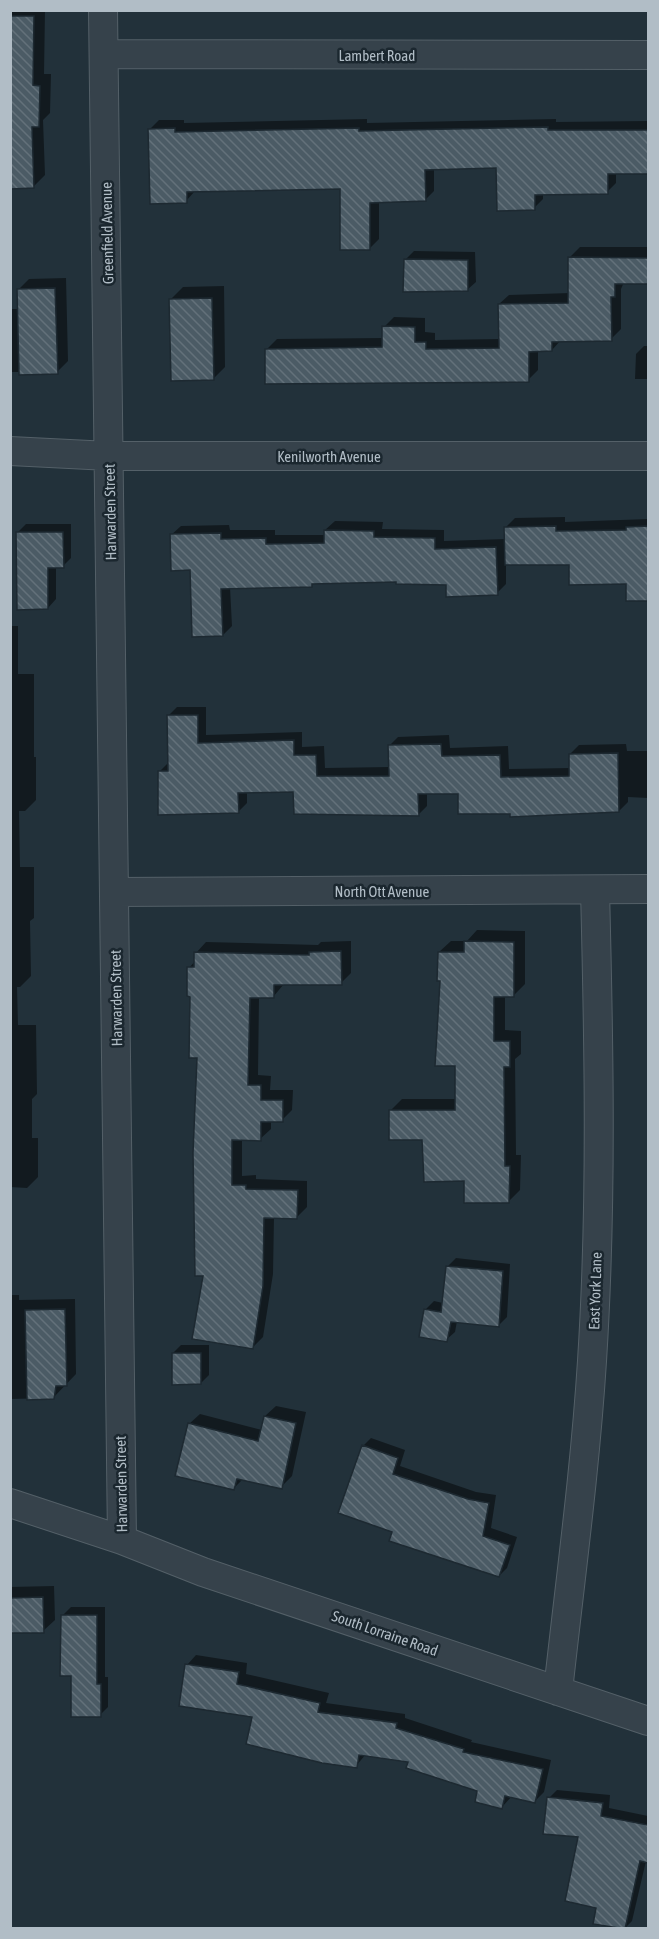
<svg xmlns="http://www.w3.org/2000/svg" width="659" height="1939" font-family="'Asap Condensed',sans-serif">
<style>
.shadow{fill:#0007}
.building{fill:url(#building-back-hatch);stroke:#1d2931;stroke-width:1.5}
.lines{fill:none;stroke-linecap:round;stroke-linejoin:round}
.street-casing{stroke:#546068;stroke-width:30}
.street{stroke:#36424b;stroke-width:28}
.labels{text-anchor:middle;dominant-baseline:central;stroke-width:5;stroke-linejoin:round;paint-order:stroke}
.street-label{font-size:15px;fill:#b1bdc6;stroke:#1b272f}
</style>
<defs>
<pattern id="building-back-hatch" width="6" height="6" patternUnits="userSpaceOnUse" patternTransform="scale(1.5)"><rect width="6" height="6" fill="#4b5b65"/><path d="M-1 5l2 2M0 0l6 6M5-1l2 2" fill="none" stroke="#63717a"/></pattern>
</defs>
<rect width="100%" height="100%" fill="#22313a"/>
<!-- shadow -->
<path class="shadow" d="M10,10H45L44,74H51L50,113L43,120L45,175L33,187H10Z
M367,119V123L556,119V122L648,121V172H616V183L607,192L543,193V199L534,208L498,167L434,168V191L425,200L379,201V239L370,248L341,188L195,191L186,201L149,130L159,120H184V123Z
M580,247H648V282H624L621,289V329L611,339L561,340L552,350H538V370L528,380L267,349L277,339L383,338L384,327L394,317L425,318V332L435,333V340L500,339L499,304L509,295L570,293V257Z
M414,251L475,252L476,282L467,290L405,260Z
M66,278L68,361L57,372H10V309H19L18,290L29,279Z
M224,286L225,367L213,379L171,299L183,287Z
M644,346H648V379H635L636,354Z
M565,517V522L648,519V599L628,600V583L570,563L506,564V584L497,593L448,584L398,580L315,582L311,586L230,587L232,626L223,635L191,569L171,535L181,526L229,525L230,530H275V535H325V530L335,521L383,522L382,529L444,530V541L506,539V527L515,518Z
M26,524H71V558L63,566H56V599L48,608L17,533Z
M10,626H18V674H34V757H36V800L25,811H19L20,867H34V918L30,921L31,976L20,987H17L18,1025H36L37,1094L32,1099V1138H38V1177L27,1188L10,1187Z
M177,707H206V735L302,732V747L324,746L325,768L390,767V745L398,737L449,735L450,748L508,746L509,769L571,768L570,754L579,745L626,744L627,751H648V798L628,797V802L619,811L511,812L459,792H427V806L418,815L295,791L247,792V803L238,812L159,772L168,763V716Z
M477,930L525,931V984L513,996L505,995V1030L521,1031V1054L515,1059L516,1155H521L520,1190L509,1201L466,1180L390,1111L402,1099H457V1065L439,952L451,941H467Z
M351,941V973L341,983L284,984L273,997H259L258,1075L271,1076L270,1090H293L292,1110L282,1120H271V1129L260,1139H242V1176L256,1175V1179L307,1181V1207L297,1217H274L273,1274L263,1337L253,1347L205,1275L198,1057L189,968L196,960V953L206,942L318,945L321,942Z
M456,1258L510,1264L507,1317L499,1325L457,1321L455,1332L446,1340L425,1310L434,1301L443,1303L447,1267Z
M10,1295H19V1300L75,1299L76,1374L53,1398L10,1399Z
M181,1345H209V1375L201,1383L173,1353Z
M276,1406L306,1412L292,1476L281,1487L243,1479L233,1489L189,1424L200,1414L262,1430L265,1416Z
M371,1438L405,1450L400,1466L476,1492L496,1495L491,1528L517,1537L507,1568L499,1576L394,1531L363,1446Z
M54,1586L55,1620L43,1631L10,1632V1587Z
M71,1607H105V1677H108V1707L100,1715L72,1674L63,1615Z
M196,1655L247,1663L246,1674L329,1693L326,1703L405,1714V1718L472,1740L471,1742L551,1760L544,1792L535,1801L512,1796L502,1807L479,1790L410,1760L366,1754L356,1766L254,1716L187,1665Z
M557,1790L610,1795L609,1808L648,1816V1861H646L632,1921L625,1928L594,1923L598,1906L580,1836L549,1798Z"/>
<!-- building -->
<path class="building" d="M10,16H34L33,85L40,86L39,127H32L34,188L10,189Z
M548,127V130H648V174H608V194L535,195V210L497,211L496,168L425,170L426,201L370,203V250H340V189L187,192V203L150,204L148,129L175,128V132L359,128V131Z
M568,257L648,258V284H615V297H611L612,341L552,342V351L529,352V382L265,384V349L382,347V326L415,327V342H426V349L499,348L498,304L568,303Z
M404,259L468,260V291L403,292Z
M55,288L58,374L19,375L17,289Z
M212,298L214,380L171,381L169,299Z
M556,526V531L626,530V527L648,526V601H626V584L569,585V565H505L504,527Z
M324,530L374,531V537L435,538V549L496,547L498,595L446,597V585L396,584V582L312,584V587L221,589L223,636L192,637L190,570L171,571L170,534L221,533V539L266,538V544L324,543Z
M16,532H63L64,568H48V609L17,610Z
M167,715H198V743L294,740V755H316L317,776H389L388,745L441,744L442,756L500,755L501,777L569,776V754L618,753L619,812L510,817V814H458V794H418L419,816L294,814L293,792L238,793L239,813L158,815V771H168Z
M464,941L514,942V997H494V1041H510V1067H504L505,1166H510L509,1203H464V1181L424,1182L422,1140H389V1110H455V1066H435L440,981H437L438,952H464Z
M341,951L342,985H274V998H250L248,1085H261V1100H283V1122H261V1141L232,1140V1185H246V1189L298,1190L297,1219L264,1218L263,1286L253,1349L192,1339L203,1276H195L193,1153L197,1058H189L190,997L187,996V967H194V952L309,955V952Z
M446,1266L503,1271L499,1327L451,1322L447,1342L419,1337L424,1309L441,1312Z
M65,1309L67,1386H56L54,1399L27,1400L25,1310Z
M172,1353H201V1384L172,1385Z
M264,1416L296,1423L282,1489L237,1479L234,1490L175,1476L188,1423L258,1441Z
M362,1445L398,1458L393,1474L468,1499L489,1503L483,1536L510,1545L499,1577L389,1541L392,1532L338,1513Z
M43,1597L44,1633H10V1598Z
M61,1615H97V1684H101V1717H71V1676H60Z
M185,1664L239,1672L237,1684L320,1703L318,1712L397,1723L396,1728L464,1749L463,1752L543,1769L535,1803L505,1796L502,1809L475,1802L477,1791L406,1768L408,1762L359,1755L357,1768L322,1763L246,1744L252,1717L179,1706Z
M547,1797L603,1803L601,1816L648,1825V1863L640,1861L625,1929L593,1924L596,1908L565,1901L578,1837L543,1834Z"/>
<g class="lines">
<!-- street casing -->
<g class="street-casing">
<path id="street" d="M103,10L122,1540
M105,54L648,55
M10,451L109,456H648
M115,892L648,889
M10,1503L122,1540L203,1572L648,1721
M558,1691C570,1581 585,1472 592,1361C602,1204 599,1047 595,890"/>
</g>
<!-- street -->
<use href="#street" class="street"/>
</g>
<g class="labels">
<!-- street labels -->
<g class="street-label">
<text x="377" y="55">Lambert Road</text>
<text transform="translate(107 233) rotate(-91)">Greenfield Avenue</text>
<text x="329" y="456">Kenilworth Avenue</text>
<text transform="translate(110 512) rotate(-91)">Harwarden Street</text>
<text x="382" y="891">North Ott Avenue</text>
<text transform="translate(116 998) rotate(-91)">Harwarden Street</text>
<text transform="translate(595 1291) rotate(-88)">East York Lane</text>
<text transform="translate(121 1484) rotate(-91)">Harwarden Street</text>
<text transform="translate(385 1633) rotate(19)">South Lorraine Road</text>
</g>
</g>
<!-- border -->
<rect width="659" height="1939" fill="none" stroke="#b1bdc6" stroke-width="24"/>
</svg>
